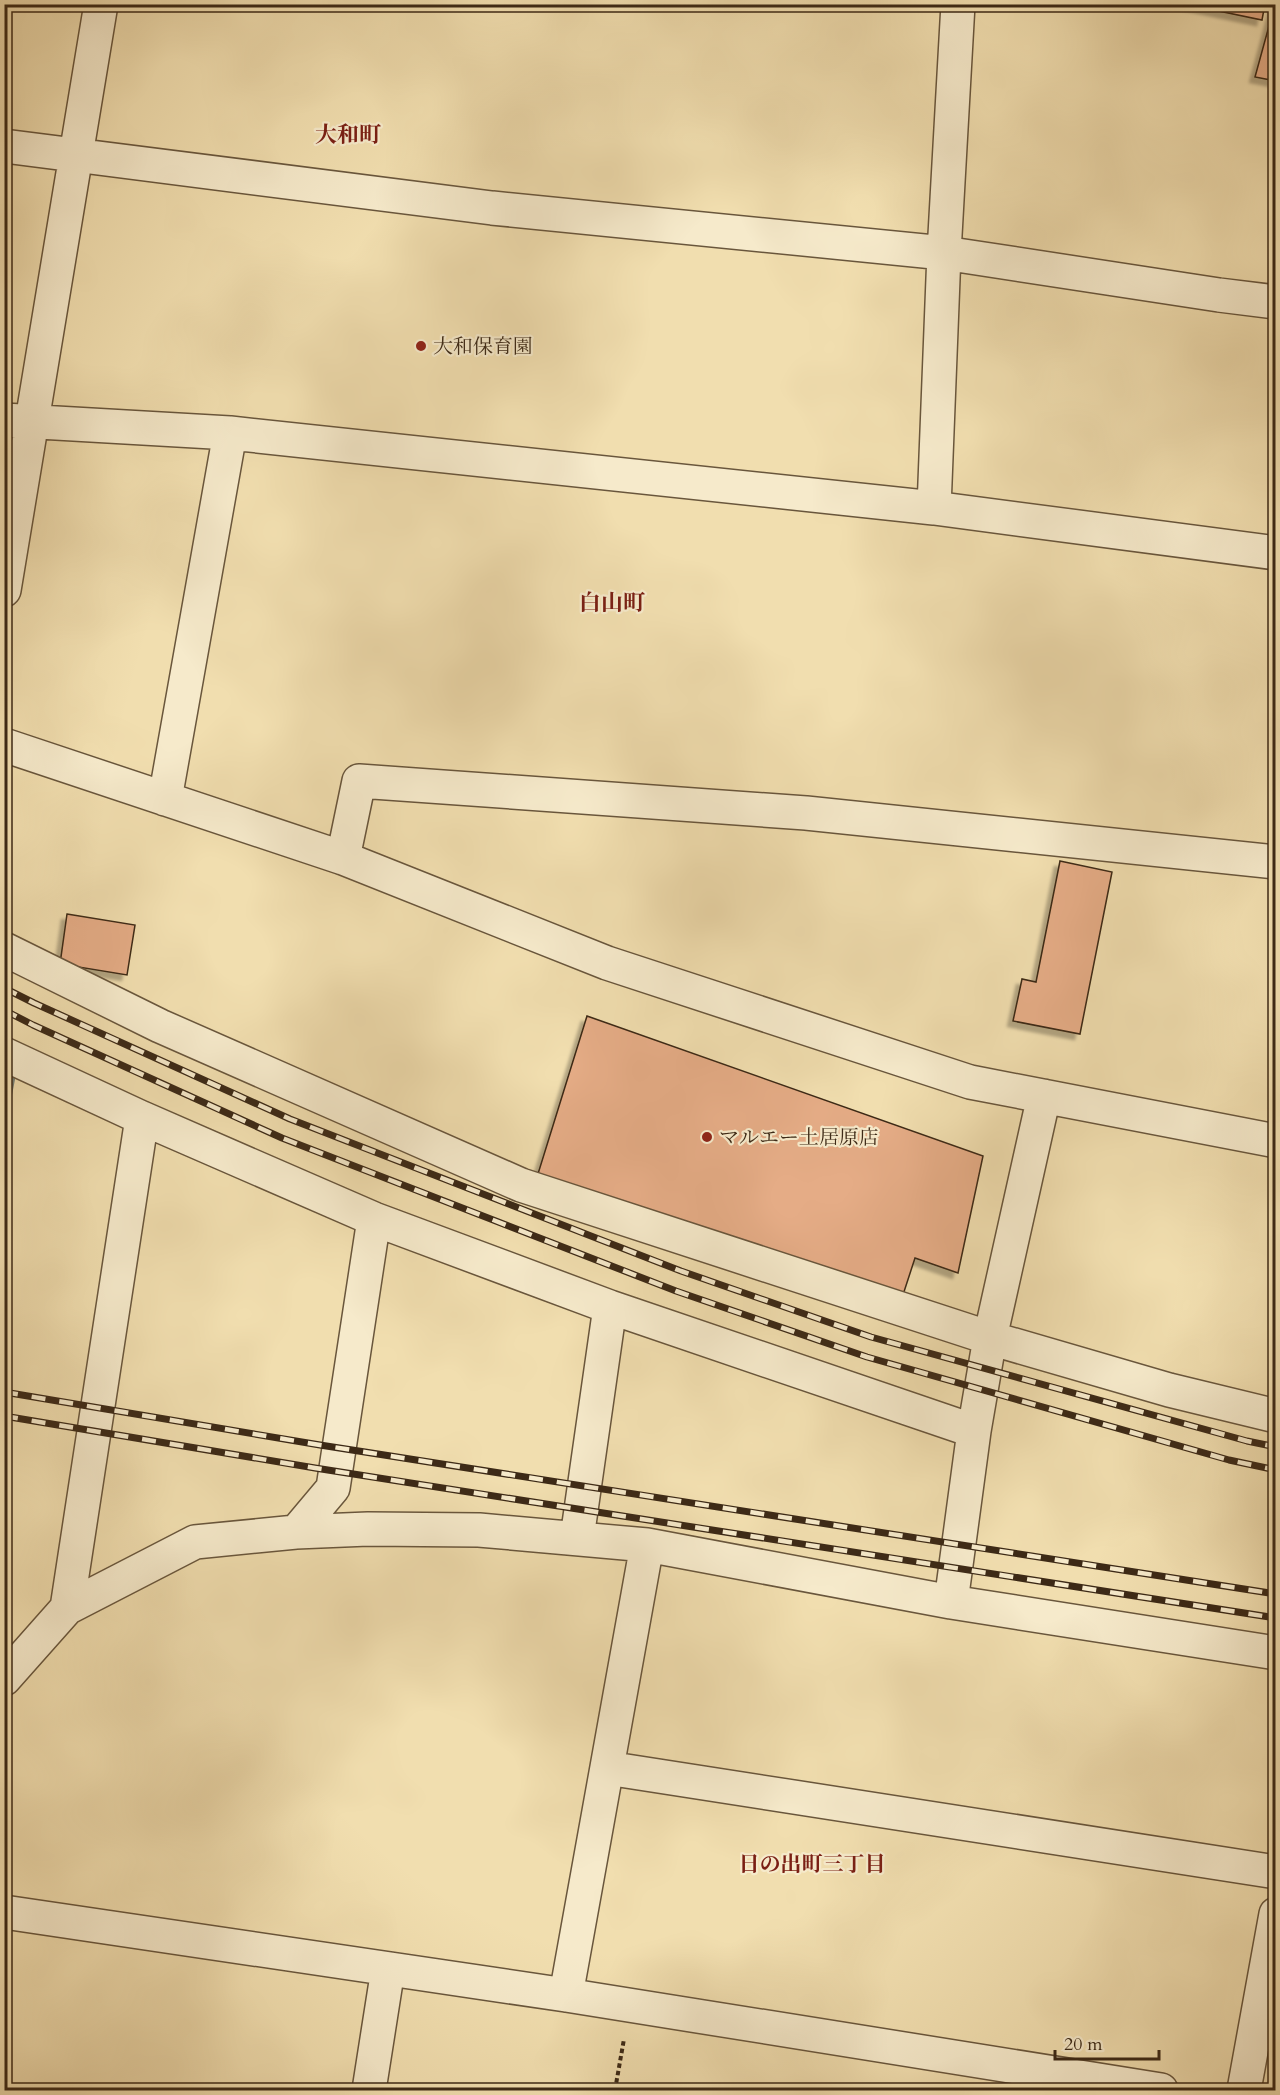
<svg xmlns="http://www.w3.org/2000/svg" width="1280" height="2095" font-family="Cardo,'Noto Serif JP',serif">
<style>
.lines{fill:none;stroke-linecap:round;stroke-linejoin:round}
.stream{stroke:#778075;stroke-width:10}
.building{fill:#e5ac86;stroke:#3c2916;stroke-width:1.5;filter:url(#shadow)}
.minor-casing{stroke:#69563c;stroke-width:36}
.path{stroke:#3c2916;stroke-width:4;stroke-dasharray:4.5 3;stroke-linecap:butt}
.minor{stroke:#f6eacb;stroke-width:33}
.rail-casing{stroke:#3c2916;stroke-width:7}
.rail{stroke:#f6eacb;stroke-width:4.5;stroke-dasharray:14;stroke-linecap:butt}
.poi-dot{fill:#8f2418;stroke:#f6eacb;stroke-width:2}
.labels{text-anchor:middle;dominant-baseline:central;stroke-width:4.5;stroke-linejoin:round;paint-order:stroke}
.poi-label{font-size:20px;fill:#3c2916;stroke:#f6eacb;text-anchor:start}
.neighbourhood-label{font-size:21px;font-weight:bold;fill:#7a1f14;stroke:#f6eacb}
.quarter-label{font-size:22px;font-weight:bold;fill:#7a1f14;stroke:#f6eacb}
</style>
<defs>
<filter id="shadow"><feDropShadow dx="-5.5" dy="5.5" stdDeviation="1.5" flood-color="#0004"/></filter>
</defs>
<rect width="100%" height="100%" fill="#f1deaf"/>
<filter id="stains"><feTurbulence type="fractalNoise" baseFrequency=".00333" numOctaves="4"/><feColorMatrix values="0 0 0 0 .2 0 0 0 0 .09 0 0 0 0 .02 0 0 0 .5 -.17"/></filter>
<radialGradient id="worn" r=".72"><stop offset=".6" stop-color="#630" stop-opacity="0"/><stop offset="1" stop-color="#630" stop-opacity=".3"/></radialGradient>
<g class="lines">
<!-- stream -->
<path class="stream" d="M4,1110L10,1079"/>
</g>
<!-- building -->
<path class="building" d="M1185,4H1265L1262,20Z
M1275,4H1276V81L1255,77Z
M1060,861L1112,872L1080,1034L1013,1021L1022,979L1036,982Z
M67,914L135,925L127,975L60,964Z
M587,1016L983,1156L958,1273L915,1258L900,1304L537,1177Z"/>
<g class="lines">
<!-- minor casing -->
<g class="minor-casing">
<path id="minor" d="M4,146L492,208L944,253L1219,295L1276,302
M4,420L230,433L934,508L1276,553
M934,508L944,253L958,4
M4,590L101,4
M4,745L343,858L607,963L970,1082L1276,1141
M165,799L230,433
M343,858L359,781L806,813L1276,862
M4,949L160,1026L521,1185L990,1338L1169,1390L1276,1416
M4,1054L142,1118L374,1219L610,1307L974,1431
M296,1532L333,1488L374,1219
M577,1538L610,1307
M951,1602L974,1431L990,1338L1044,1096
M67,1608L142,1118
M4,1679L67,1608L195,1542L296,1532L368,1529L479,1530L647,1545L951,1602L1276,1653
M607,1768L1276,1872
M4,1912L566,1995L1161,2090
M566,1995L647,1545
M369,2090L388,1969
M1244,2090L1276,1914"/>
</g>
<!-- path -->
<path class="path" d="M615,2090L624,2039"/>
<!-- minor -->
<use href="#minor" class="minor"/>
<!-- rail casing -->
<g class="rail-casing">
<path id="rail" d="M4,988L34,1003L290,1119L681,1271L871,1337L1247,1441L1276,1447
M4,1010L33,1025L282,1138L676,1291L867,1357L1229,1460L1276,1470
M4,1392L320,1445L1276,1594
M4,1416L315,1468L1276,1618"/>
</g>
<!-- rail -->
<use href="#rail" class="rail"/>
</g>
<!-- markers -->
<g class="poi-dot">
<circle cx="421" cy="346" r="6"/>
<circle cx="707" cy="1137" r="6"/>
</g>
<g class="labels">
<!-- poi labels -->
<g class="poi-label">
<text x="433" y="346">大和保育園</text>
<text x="719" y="1137">マルエー土居原店</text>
</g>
<!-- neighbourhood labels -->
<g class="neighbourhood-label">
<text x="812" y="1864">日の出町三丁目</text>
</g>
<!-- quarter labels -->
<g class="quarter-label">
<text x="348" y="135">大和町</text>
<text x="612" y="603">白山町</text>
</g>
</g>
<!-- margin -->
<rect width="1280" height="2095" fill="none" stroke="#f1deaf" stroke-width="24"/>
<rect x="6" y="6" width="1268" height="2083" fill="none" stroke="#3c2916" stroke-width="3"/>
<rect x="12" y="12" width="1256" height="2071" fill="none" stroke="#3c2916" stroke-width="1.5"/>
<!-- scale -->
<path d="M1055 2050v9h104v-9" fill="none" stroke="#3c2916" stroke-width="3"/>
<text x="1064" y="2050" font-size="18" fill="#3c2916" stroke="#f6eacb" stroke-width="4.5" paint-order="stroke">20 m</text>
<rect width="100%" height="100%" filter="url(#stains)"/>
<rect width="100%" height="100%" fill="url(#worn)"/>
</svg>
